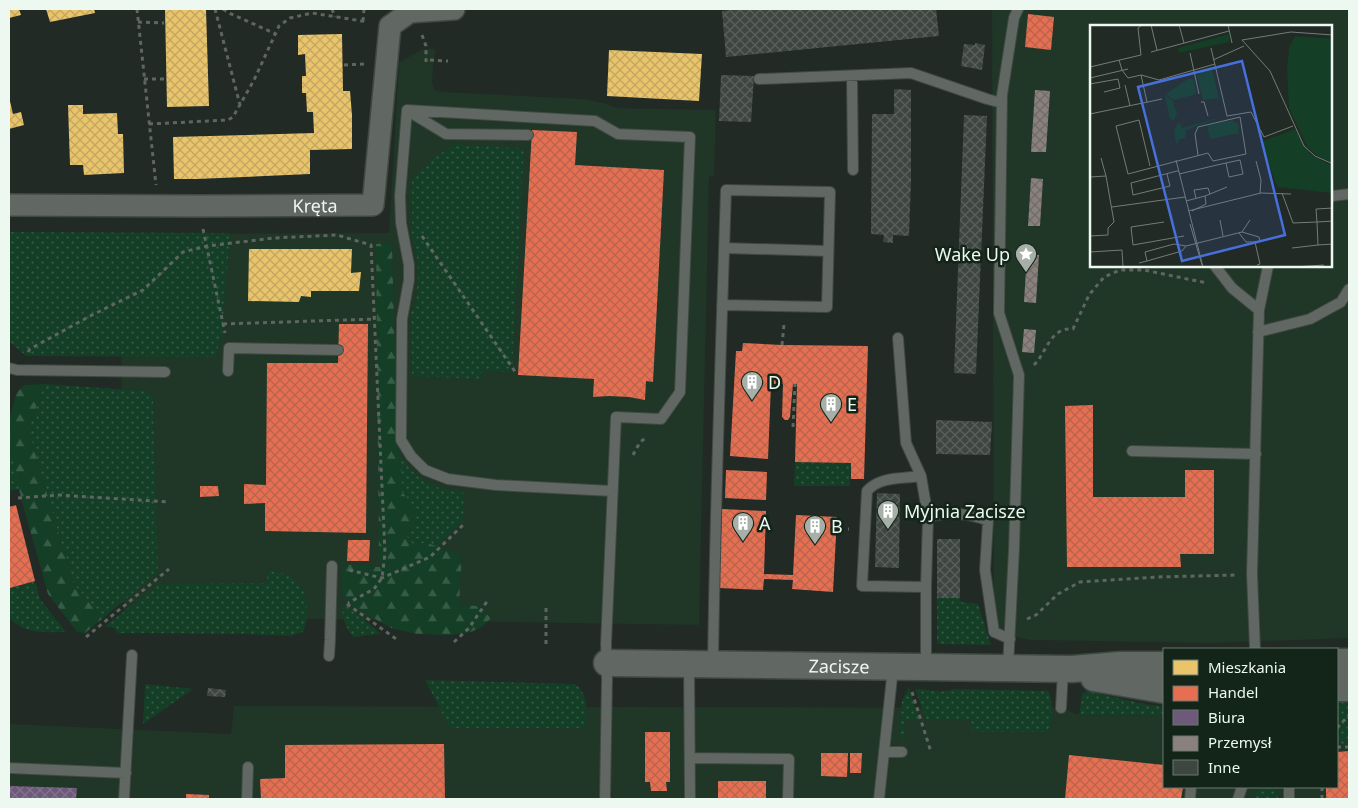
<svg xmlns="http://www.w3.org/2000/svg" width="1358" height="808" font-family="'Noto Sans',sans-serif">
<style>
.built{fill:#203627;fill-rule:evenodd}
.grass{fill:url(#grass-dots)}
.forest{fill:url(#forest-firs)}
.homes{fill:url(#homes-cross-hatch)}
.shops{fill:url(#shops-cross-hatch)}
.offices{fill:url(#offices-cross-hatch)}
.industry{fill:url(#industry-cross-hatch)}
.building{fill:url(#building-cross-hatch)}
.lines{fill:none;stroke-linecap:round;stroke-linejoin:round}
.service-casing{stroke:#404842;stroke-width:12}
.minor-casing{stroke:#404842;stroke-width:24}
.tertiary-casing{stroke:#404842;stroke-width:29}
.path{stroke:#5f6661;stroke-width:3;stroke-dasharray:4 4;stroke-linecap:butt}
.service{stroke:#616763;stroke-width:10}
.minor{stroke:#616763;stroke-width:21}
.tertiary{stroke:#616763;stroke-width:26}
.labels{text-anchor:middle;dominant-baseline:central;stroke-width:5;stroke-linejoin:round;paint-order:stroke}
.street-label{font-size:18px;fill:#edf8f0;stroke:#132419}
.poi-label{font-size:18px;fill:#edf8f0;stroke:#132419;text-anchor:start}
.inset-road{fill:none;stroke:#737c76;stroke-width:1}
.view{fill:#4770dd;fill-opacity:0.15;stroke:#4770dd;stroke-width:2.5}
.inset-edge{fill:none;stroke:#edf8f0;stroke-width:2.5}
</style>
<defs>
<pattern id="grass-dots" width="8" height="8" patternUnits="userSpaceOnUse" patternTransform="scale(1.25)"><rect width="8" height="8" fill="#143e26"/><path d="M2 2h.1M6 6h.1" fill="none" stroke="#365b46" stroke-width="1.8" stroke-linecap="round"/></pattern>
<pattern id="forest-firs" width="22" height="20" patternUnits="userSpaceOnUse" patternTransform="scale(1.25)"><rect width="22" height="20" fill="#143e26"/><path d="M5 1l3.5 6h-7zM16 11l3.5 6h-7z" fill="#365b46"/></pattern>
<pattern id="homes-cross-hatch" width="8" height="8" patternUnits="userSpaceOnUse" patternTransform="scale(1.25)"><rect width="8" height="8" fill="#e9c46a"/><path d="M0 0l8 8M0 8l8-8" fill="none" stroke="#c0a662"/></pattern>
<pattern id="shops-cross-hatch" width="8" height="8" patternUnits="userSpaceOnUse" patternTransform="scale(1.25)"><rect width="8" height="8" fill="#e76f51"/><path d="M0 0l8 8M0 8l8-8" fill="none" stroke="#b7644e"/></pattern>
<pattern id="offices-cross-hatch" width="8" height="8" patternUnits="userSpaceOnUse" patternTransform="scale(1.25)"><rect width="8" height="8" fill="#6d597a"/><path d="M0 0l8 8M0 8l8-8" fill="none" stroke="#82728d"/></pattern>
<pattern id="industry-cross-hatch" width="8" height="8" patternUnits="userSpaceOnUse" patternTransform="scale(1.25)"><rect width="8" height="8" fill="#8a817c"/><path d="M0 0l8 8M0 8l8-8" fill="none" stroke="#6f6b67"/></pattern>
<pattern id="building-cross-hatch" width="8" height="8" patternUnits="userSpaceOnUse" patternTransform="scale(1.25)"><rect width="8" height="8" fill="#3e4641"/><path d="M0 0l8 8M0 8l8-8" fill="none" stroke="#5a615d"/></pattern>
</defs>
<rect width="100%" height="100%" fill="#212a24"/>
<!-- built -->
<path class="built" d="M992,9H1349V638L1212,643L1030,640L994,632ZM1092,26H1332V266H1092Z
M424,49H435L432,81L434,90L443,92L582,99L604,103L617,108L716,110L714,176L709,177L699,625L124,616L120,234L389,233L399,62Z
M234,706L1061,708L1079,715L1164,716V787H1337V706H1349V799H9V724L231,734Z"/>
<!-- grass -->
<path class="grass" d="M455,144L524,149L512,372L482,371L481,379L412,376L411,312L416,302L418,274L417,257L412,238V179L432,159Z
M9,232L230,233L222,335L215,357L26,356L9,341Z
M45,384L145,391L153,396L158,572L102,619L73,583L28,428Z
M9,443L20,489L9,491Z
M401,458C422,484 432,488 464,493L463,521L437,546L427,543L413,545L405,534L415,522V508L402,492Z
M795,462L851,463L850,486H794Z
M268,571C274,572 282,572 288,575C309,584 311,614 303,632L290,636L243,634L118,633L114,628L105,626L159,584L267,583Z
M35,581L40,599L66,632C43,632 26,635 9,618V588Z
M937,598H960L961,602L978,604L991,645L937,644Z
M347,605L381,634L353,637C346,627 341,618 343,606Z
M425,680L575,684C589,694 587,713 585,728H450Z
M145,684L193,689L143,724Z
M909,687L919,720H905L903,742L899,739L902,701Z
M915,689C928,689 941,694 953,689L1048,691C1054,700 1052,720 1049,731L1041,732H974L971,731V719H926Z
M1087,691L1149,705L1164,706V716L1079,715L1082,694Z
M1337,702H1349V744H1337Z
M1260,787H1277L1278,799H1252Z"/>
<!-- forest -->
<path class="forest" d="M392,242L397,444L401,458L402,492L415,508V522L405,534L413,544L427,543L462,555L459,605L478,606L491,618L482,627L471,632L450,635L417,634L391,628L351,605L342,591L343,564L379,567L376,244Z
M45,384L28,428L73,583L102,619L85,633L77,632L48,594L21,498L9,443V419L17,392L24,385Z"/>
<!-- homes -->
<path class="homes" d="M9,9H19L21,15L9,18Z
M46,9H94L95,13L50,22Z
M165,9H206L209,106L167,107Z
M342,34L343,91H350L352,115V149L310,150V174L197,179H174L173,137L314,133L313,112H307L306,93H302V76H306L305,54L298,55V35Z
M609,50L702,54L699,101L607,96Z
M9,97L13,114L21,112L24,125L9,129Z
M68,105H83V114L117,113L118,134H123L124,173L84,175L83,165H70Z
M249,249H352L351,273L361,272L359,291H311V297L301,296L299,302L248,301Z"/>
<!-- shops -->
<path class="shops" d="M1028,14L1054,17L1051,50L1025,47Z
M532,130L577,132L575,165L664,170L653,382L646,381L645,400L629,397L609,396L593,397L594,379L518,375Z
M339,324H368L366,533L265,531V503L244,504V484L266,485L267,363H338Z
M743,343L782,345L868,346L864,479H851V463L795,462L797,384H793L790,417L788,420H785L782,417L783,384H771L768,459L730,456L736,351H742Z
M1093,405V497H1185V470H1214V554H1180L1181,567H1067L1065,406Z
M726,470L767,472L766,500L725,498Z
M200,486H218L219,496L200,497Z
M16,505L35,581L10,588L9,507Z
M722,509L766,511L764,574L793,575L796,515L837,517L833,592L792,589L793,580L764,579L763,590L719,588Z
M348,540H370L369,561H347Z
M645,732H670V782H666L667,791H651L650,782H645Z
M444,744L445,799H261L260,779L285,778V745Z
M1349,751V799H1326V787H1337V752Z
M821,753H848L847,777L821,776Z
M850,753H862L861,773H850Z
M1069,755L1164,765V787H1183L1181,799H1065Z
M718,781H766V799H718Z
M186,794L209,795V799H186Z"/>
<!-- offices -->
<path class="offices" d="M9,786L77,788L76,799H9Z"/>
<!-- industry -->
<path class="industry" d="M1035,90L1050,91L1046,152H1031Z
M1031,178L1043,179L1040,226H1028Z
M1027,254L1039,255L1036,303L1024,302Z
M1024,329L1036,330L1034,353L1022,352Z"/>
<!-- building -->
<path class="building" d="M742,9H936L939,36L726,57L722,11Z
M975,43L985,45L982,70L961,66L964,44L975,45Z
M721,75L754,76L751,122L719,121Z
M894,89L911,90V181L909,236L893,235V243L883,242L884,235L871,234L872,114H894Z
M964,115L987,116L976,373L975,374L954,373Z
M936,420L992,422L990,455L936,454Z
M877,493L900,494L899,568L875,567Z
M937,539H960V598H937Z
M208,688L226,690L225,697L207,696Z"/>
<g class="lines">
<!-- service casing -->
<g class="service-casing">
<path id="service" d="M852,76L853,170
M759,79L911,73L987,99L1002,103
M408,111L446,134L528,135
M1332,196L1349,194
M724,248L828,251
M1215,266L1232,288L1259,310L1252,574L1255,649
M1259,310L1268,266
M1258,332L1310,319L1341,302L1349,289
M898,338L906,443L921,476
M9,368L17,370L165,372
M228,371L229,348L338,350
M1132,451L1256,454
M928,517C948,512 969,513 988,521L985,570L994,632L1010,639
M926,587L862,586L867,491C880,476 902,479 921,476L928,517L926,587V666
M329,656L330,640L332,566
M713,664C715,506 721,348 726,190L830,192L827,307L722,305
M689,665L690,799
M1008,667L1014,549L1019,375L999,313L1002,95L1014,18L1018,9
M1061,708L1063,670
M884,752H902
M690,758L789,759L788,799
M9,768L126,773
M1289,787V799
M124,799L132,655
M247,799L248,767
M605,799L607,679L606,644L616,417L661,419L680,392L690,137L618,134L595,121L407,110L400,196L401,223L409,265V280L402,319L401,440L411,456L425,470L448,479L496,485L612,491
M879,799L893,668
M1190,799L1191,787
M1238,799L1242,787"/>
</g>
<!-- minor casing -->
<g class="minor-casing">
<g id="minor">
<path id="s1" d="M9,205L198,206L373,205L390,26L410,12L454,9"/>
</g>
</g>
<!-- tertiary casing -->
<g class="tertiary-casing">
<g id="tertiary">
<path d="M1337,662H1349"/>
<path id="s2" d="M607,663L1072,669L1121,665H1164"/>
<path d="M1094,678L1164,690"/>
<path d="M1337,688H1349"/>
</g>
</g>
<!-- path -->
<path class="path" d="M137,9L156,185
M215,9L240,105
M223,9L229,13L276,34
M332,9L335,17
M363,21L364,9
M138,22L164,23
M422,35L426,46V62
M430,60L448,61
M344,65L364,64
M144,79H166
M149,124L228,120L233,117L254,80L279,26L290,18L312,13L368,22
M203,229L225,333
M422,236L516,373
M223,324L375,319
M782,345L784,324
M28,352L30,349L92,315L143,290L183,252L207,246L274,238L337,235L371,245L385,553L382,578L374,589L348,603
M1034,365C1047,352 1050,327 1073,329L1089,295L1104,277L1120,270H1144L1207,283
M793,427L795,384
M633,455L640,442L646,438
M18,498L59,495L168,502
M840,529H849
M349,570L382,578L430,557L463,525
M347,604L399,641
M1027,619L1036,615L1058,594L1080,582L1157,577L1236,575
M86,637L169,569
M454,642L469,628L488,600
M546,644V605
M912,692L931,752
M1337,728L1349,715
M1337,747H1349
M1322,787V799"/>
<!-- service -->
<use href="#service" class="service"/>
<!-- minor -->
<use href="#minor" class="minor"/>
<!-- tertiary -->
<use href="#tertiary" class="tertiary"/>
</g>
<!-- icons -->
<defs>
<g id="sight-pin" transform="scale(1.125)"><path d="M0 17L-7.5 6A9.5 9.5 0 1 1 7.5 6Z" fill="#a6b0a9" stroke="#132419"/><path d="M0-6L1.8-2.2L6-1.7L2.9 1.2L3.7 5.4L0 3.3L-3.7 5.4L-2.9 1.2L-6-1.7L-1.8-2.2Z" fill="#fff"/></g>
<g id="building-pin" transform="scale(1.125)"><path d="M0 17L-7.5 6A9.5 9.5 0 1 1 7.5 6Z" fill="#a6b0a9" stroke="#132419"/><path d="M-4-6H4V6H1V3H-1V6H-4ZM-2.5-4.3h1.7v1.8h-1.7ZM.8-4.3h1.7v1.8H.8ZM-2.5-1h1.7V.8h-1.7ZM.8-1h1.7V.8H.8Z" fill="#fff"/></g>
</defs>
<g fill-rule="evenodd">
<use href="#sight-pin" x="1026" y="254"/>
<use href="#building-pin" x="752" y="382"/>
<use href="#building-pin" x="831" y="404"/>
<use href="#building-pin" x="888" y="511"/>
<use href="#building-pin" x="743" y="523"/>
<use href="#building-pin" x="815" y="526"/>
</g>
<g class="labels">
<!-- street labels -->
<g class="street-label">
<text stroke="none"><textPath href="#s1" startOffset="306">Kręta</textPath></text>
<text stroke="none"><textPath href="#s2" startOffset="232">Zacisze</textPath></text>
</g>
<!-- poi labels -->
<g class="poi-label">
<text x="1010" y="254" text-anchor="end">Wake Up</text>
<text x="768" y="382">D</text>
<text x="847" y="404">E</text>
<text x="904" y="511">Myjnia Zacisze</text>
<text x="759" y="523">A</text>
<text x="831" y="526">B</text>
</g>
</g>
<!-- overview -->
<g transform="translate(1090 25)">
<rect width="242" height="242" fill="#212a24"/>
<path d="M139,9V17L89,28L88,23ZM121,41L129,73L113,75L107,51ZM98,54H104L106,69L84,75L76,69ZM75,70L82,75L87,89L84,95L80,94ZM142,95L148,99L149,108L120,114L117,101Z" fill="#143e26"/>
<path d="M132,92L96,105L95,113L89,114L88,119L86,117L84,106L87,99L90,98L92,103Z" fill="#143e26"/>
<path d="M205,11L242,14V138L226,130L217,121L199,83L197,45L199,23ZM205,104L220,129L242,141V168L187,162L171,117Z" fill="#143e26"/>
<path class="inset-road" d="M61,0L67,25M89,0L94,18M138,0L142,18M243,10L201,7L152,15L180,46L214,121L225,131L243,139M121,23L137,91L161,87L174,112L203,101M61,27L139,6M100,28L109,69M29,35L32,45L38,53L51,50L69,55L125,39M123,35L154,21M0,42L51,30L48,3L52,0M51,50L57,77M0,53L38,44M0,59L28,54L30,63L14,67M35,60L40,81M111,77H114L118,91M0,89L72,74M11,133L16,151M86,135L113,242M166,136L171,155L170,168M60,141L49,95L26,101L38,149L118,128L123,136L156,129L150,92L108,102L105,109L108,130M77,149L80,161L43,170L41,158L87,146H89M89,149L127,140L136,138L150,135L153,149L139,152L136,138M0,152L16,151L24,197L18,203V210L0,211M192,168L203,198L227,197L228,220L243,219M120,169L137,162M96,176L115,171L120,169L118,163L104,165L106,173M22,182L95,172M243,183L226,184L227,197L243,196M98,186L171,168L201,169M102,186L116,179L115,171M130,195L133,211M74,197L41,202L43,220L94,211M100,199L112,240M152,207L169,212L170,216L165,217L170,239L167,240M149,208L156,217H165M202,223L228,220M0,227L32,225L33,242M57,236L92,226L96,221M49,238L57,236L55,227L84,219L96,221L152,207L160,195M204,242L234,240"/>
<path class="view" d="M152,36L195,210L92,236L48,62Z"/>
<rect width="242" height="242" class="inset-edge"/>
</g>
<!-- border -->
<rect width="1358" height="808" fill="none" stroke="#edf8f0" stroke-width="20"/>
<!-- legend -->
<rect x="1163" y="648" width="175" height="140" fill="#132419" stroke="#6a796f"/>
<rect x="1173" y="660" width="25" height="15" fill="#e9c46a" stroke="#6a796f"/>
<text x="1208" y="673" font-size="15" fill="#edf8f0">Mieszkania</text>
<rect x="1173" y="686" width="25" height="15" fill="#e76f51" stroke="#6a796f"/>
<text x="1208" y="698" font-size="15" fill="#edf8f0">Handel</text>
<rect x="1173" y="710" width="25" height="15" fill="#6d597a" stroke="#6a796f"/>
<text x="1208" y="723" font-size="15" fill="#edf8f0">Biura</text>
<rect x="1173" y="736" width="25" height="15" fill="#8a817c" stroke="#6a796f"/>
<text x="1208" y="748" font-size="15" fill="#edf8f0">Przemysł</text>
<rect x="1173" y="760" width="25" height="15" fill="#3e4641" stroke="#6a796f"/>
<text x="1208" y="773" font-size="15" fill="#edf8f0">Inne</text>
</svg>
